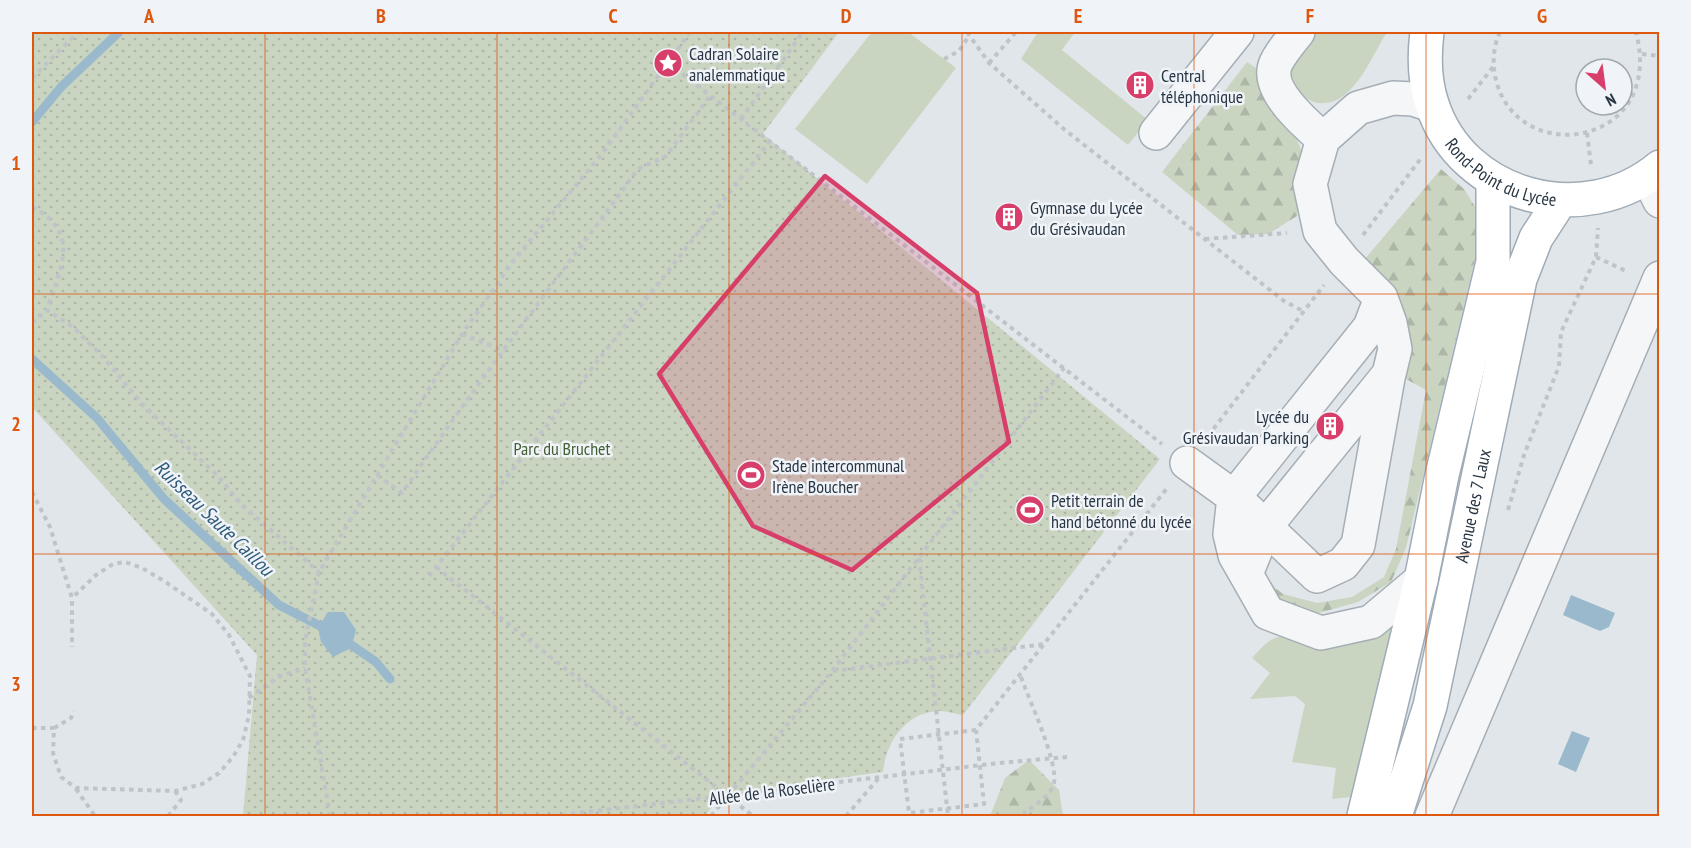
<svg xmlns="http://www.w3.org/2000/svg" width="1691" height="848" font-family="'PT Sans Narrow',sans-serif">
<style>
.grass{fill:#c9d5c1}
.forest{fill:url(#forest-firs)}
.park{fill:url(#park-dots)}
.water{fill:#9ab9cc}
.lines{fill:none;stroke-linecap:round;stroke-linejoin:round}
.stream{stroke:#9ab9cc;stroke-width:9}
.minor-casing{stroke:#a6aeb5;stroke-width:36}
.major-casing{stroke:#9facb7;stroke-width:36}
.path{stroke:#bfc4c9;stroke-width:4;stroke-dasharray:4.5 4.5;stroke-linecap:butt}
.minor{stroke:#f4f6f8;stroke-width:33}
.major{stroke:#fff;stroke-width:33}
.marked{fill:#d73e6a;fill-opacity:0.2;stroke:#d73e6a;stroke-width:4.5;stroke-linejoin:round}
.grid{fill:none;stroke:#de570f;stroke-width:1.5;stroke-opacity:0.55}
.labels{text-anchor:middle;dominant-baseline:central;stroke-width:5;stroke-linejoin:round;paint-order:stroke}
.poi-label{font-size:18px;fill:#283643;stroke:#f0f4f8;text-anchor:start}
.street-label{font-size:18px;fill:#283643;stroke:#f0f4f8}
.park-label{font-size:18px;fill:#426034;stroke:#f0f4f8}
.water-label{font-size:20px;font-style:italic;fill:#2f5b7a;stroke:#f0f4f8}
.neatline{fill:none;stroke:#de570f;stroke-width:2}
.grid-label{font-size:20px;text-anchor:middle;font-weight:bold;fill:#de570f}
</style>
<defs>
<pattern id="forest-firs" width="22" height="20" patternUnits="userSpaceOnUse" patternTransform="scale(1.5)"><rect width="22" height="20" fill="#c9d5c1"/><path d="M5 1l3.5 6h-7zM16 11l3.5 6h-7z" fill="#adb7a7"/></pattern>
<pattern id="park-dots" width="8" height="8" patternUnits="userSpaceOnUse" patternTransform="scale(1.5)"><rect width="8" height="8" fill="#c9d5c1"/><path d="M2 2h.1M6 6h.1" fill="none" stroke="#adb7a7" stroke-width="1.8" stroke-linecap="round"/></pattern>
</defs>
<rect width="100%" height="100%" fill="#e1e6ea"/>
<!-- grass -->
<path class="grass" d="M872,32H908L956,68L867,184L795,129Z
M1038,32H1075L1062,50L1148,120L1128,145L1021,59Z
M1309,32H1387C1372,55 1353,108 1318,103C1311,102 1303,96 1296,93L1287,73Z
M1397,618L1360,792L1350,797L1332,799L1336,768L1292,762L1305,704L1295,696L1250,699L1270,673L1252,658C1259,651 1267,640 1278,637C1298,632 1321,649 1343,646C1363,643 1381,629 1397,618Z"/>
<!-- forest -->
<path class="forest" d="M1247,62L1262,72L1290,120L1306,164L1297,216L1268,234L1238,235L1162,172Z
M1441,169L1464,189L1479,213V242L1406,548L1391,582L1358,602L1319,613L1281,605L1257,574L1283,594L1317,603L1352,597L1384,577L1396,549L1426,390L1395,373L1364,260Z
M1029,760L1059,790L1063,816H990L1005,778Z"/>
<!-- park -->
<path class="park" d="M32,32H839L763,134L1160,459L963,715C955,714 947,711 939,711C906,712 886,742 883,772L722,794L705,816H243L257,655L32,407Z"/>
<!-- water -->
<path class="water" d="M1571,595L1615,613L1609,627L1600,631L1563,615Z
M328,612H344L356,630L351,648L333,657L321,642L318,628Z
M1572,731L1590,738L1576,772L1558,764Z"/>
<g class="lines">
<!-- stream -->
<path class="stream" d="M32,122L61,87L119,32
M32,359L97,418L164,499L279,605L330,631
M344,640L376,662L390,679"/>
<!-- minor casing -->
<g class="minor-casing">
<path id="minor" d="M1298,32C1291,41 1281,52 1276,63C1264,89 1306,124 1323,139
M1156,133L1237,32
M1648,177L1660,201
M1381,298L1370,327L1234,497L1230,534L1235,555L1268,613L1321,633L1371,622L1421,580
M1187,463L1234,497L1317,576L1343,564L1358,545L1388,378
M1246,574L1265,527L1389,374L1395,349L1390,323L1381,298L1344,261L1320,231L1310,184L1323,139L1358,108L1393,98L1413,99L1432,105
M1432,816L1660,278"/>
</g>
<!-- major casing -->
<g class="major-casing">
<g id="major">
<path id="s1" d="M1427,32C1424,56 1424,80 1432,104C1462,198 1585,230 1660,167"/>
<path d="M1364,816L1421,580L1442,475L1493,262V181"/>
<path id="s2" d="M1395,816L1430,706L1520,279L1536,238L1560,201"/>
</g>
</g>
<!-- path -->
<path class="path" d="M967,32L989,63L1065,130L1284,301L1303,311
M1500,32C1493,47 1492,64 1496,80C1518,169 1666,147 1636,32
M1642,54L1660,56
M944,59L959,51L969,36
M668,63L1162,444
M989,63L1016,32
M32,78L78,32
M1468,99L1493,67
M741,119L803,32
M1587,133L1591,165
M32,207C82,233 60,268 47,310L73,327L103,357L144,406L218,476L242,505L319,572
M1363,235L1422,157
M1205,239L1287,233
M1596,257L1628,272
M32,323L47,310
M462,334L505,351
M1208,436L1324,285
M377,475L402,493C477,382 559,277 638,169L666,156L710,96
M32,492L50,527L72,598V647
M1508,510L1524,455L1559,366L1561,332L1596,257L1598,228
M919,558L948,816
M436,567L753,816
M429,576L770,141
M833,671L1045,644
M1021,677C1029,700 1058,761 1054,783C1051,796 1035,805 1025,812L1024,816
M249,698L278,677L305,668
M32,728H54L53,753L61,777L76,788L175,791L202,784L219,773L233,757L243,740L249,715L250,676L229,635L212,614L164,581L142,568L125,562L113,564L96,575L72,598
M54,728L71,718L74,711
M976,730L900,739L909,813L984,804L976,730L1168,487
M76,789L95,816
M168,816L181,800L175,791
M330,816L305,668V641L319,572L462,334L514,260L601,155L690,32
M553,816L999,763L1067,757
M711,816L832,671L1064,368
M846,816L878,779"/>
<!-- minor -->
<use href="#minor" class="minor"/>
<!-- major -->
<use href="#major" class="major"/>
</g>
<!-- marked area -->
<path class="marked" d="M825,176L977,293L1009,442L852,570L753,526L659,374Z"/>
<!-- grid -->
<path class="grid" d="M265,32V816M497,32V816M729,32V816M962,32V816M1194,32V816M1426,32V816M32,294H1660M32,554H1660"/>
<!-- icons -->
<defs>
<g id="sight-disc" transform="scale(1.5)"><circle r="9.5" fill="#d73e6a" stroke="#f0f4f8"/><path d="M0-6L1.8-2.2L6-1.7L2.9 1.2L3.7 5.4L0 3.3L-3.7 5.4L-2.9 1.2L-6-1.7L-1.8-2.2Z" fill="#fff"/></g>
<g id="building-disc" transform="scale(1.5)"><circle r="9.5" fill="#d73e6a" stroke="#f0f4f8"/><path d="M-4-6H4V6H1V3H-1V6H-4ZM-2.5-4.3h1.7v1.8h-1.7ZM.8-4.3h1.7v1.8H.8ZM-2.5-1h1.7V.8h-1.7ZM.8-1h1.7V.8H.8Z" fill="#fff"/></g>
<g id="stadium-disc" transform="scale(1.5)"><circle r="9.5" fill="#d73e6a" stroke="#f0f4f8"/><path d="M0-5a6.5 5 0 1 0 0 10a6.5 5 0 1 0 0-10ZM-3.5-1.8h7v3.6h-7Z" fill="#fff"/></g>
</defs>
<g fill-rule="evenodd">
<use href="#sight-disc" x="668" y="63"/>
<use href="#building-disc" x="1140" y="85"/>
<use href="#building-disc" x="1009" y="217"/>
<use href="#building-disc" x="1330" y="426"/>
<use href="#stadium-disc" x="751" y="475"/>
<use href="#stadium-disc" x="1030" y="510"/>
</g>
<g class="labels">
<!-- poi labels -->
<g class="poi-label">
<text x="689" y="53">Cadran Solaire<tspan x="689" dy="21">analemmatique</tspan></text>
<text x="1161" y="75">Central<tspan x="1161" dy="21">téléphonique</tspan></text>
<text x="1030" y="207">Gymnase du Lycée<tspan x="1030" dy="21">du Grésivaudan</tspan></text>
<text x="1309" y="416" text-anchor="end">Lycée du<tspan x="1309" dy="21">Grésivaudan Parking</tspan></text>
<text x="772" y="465">Stade intercommunal<tspan x="772" dy="21">Irène Boucher</tspan></text>
<text x="1051" y="500">Petit terrain de<tspan x="1051" dy="21">hand bétonné du lycée</tspan></text>
</g>
<!-- street labels -->
<g class="street-label">
<text stroke="none"><textPath href="#s1" startOffset="176">Rond-Point du Lycée</textPath></text>
<text stroke="none"><textPath href="#s2" startOffset="320">Avenue des 7 Laux</textPath></text>
<text transform="translate(772 791) rotate(-7)">Allée de la Roselière</text>
</g>
<!-- park labels -->
<g class="park-label">
<text x="562" y="448">Parc du Bruchet</text>
</g>
<!-- water labels -->
<g class="water-label">
<text transform="translate(214 518) rotate(44)">Ruisseau Saute Caillou</text>
</g>
</g>
<!-- border -->
<rect width="1691" height="848" fill="none" stroke="#f0f4f8" stroke-width="66"/>
<!-- north arrow -->
<g transform="translate(1604 87) rotate(152)"><circle r="28" fill="#f0f4f8" stroke="#a0a8b0" stroke-width="1.5"/>
<path d="M0-4.5L10 22L0 15L-10 22Z" fill="#d73e6a"/>
<text y="-9" font-size="16" font-weight="bold" text-anchor="middle" fill="#283643">N</text>
</g>
<rect x="33" y="33" width="1625" height="782" class="neatline"/>
<g class="grid-label">
<text x="149" y="23">A</text>
<text x="381" y="23">B</text>
<text x="613" y="23">C</text>
<text x="846" y="23">D</text>
<text x="1078" y="23">E</text>
<text x="1310" y="23">F</text>
<text x="1542" y="23">G</text>
<text x="16" y="170">1</text>
<text x="16" y="431">2</text>
<text x="16" y="691">3</text>
</g>
</svg>
